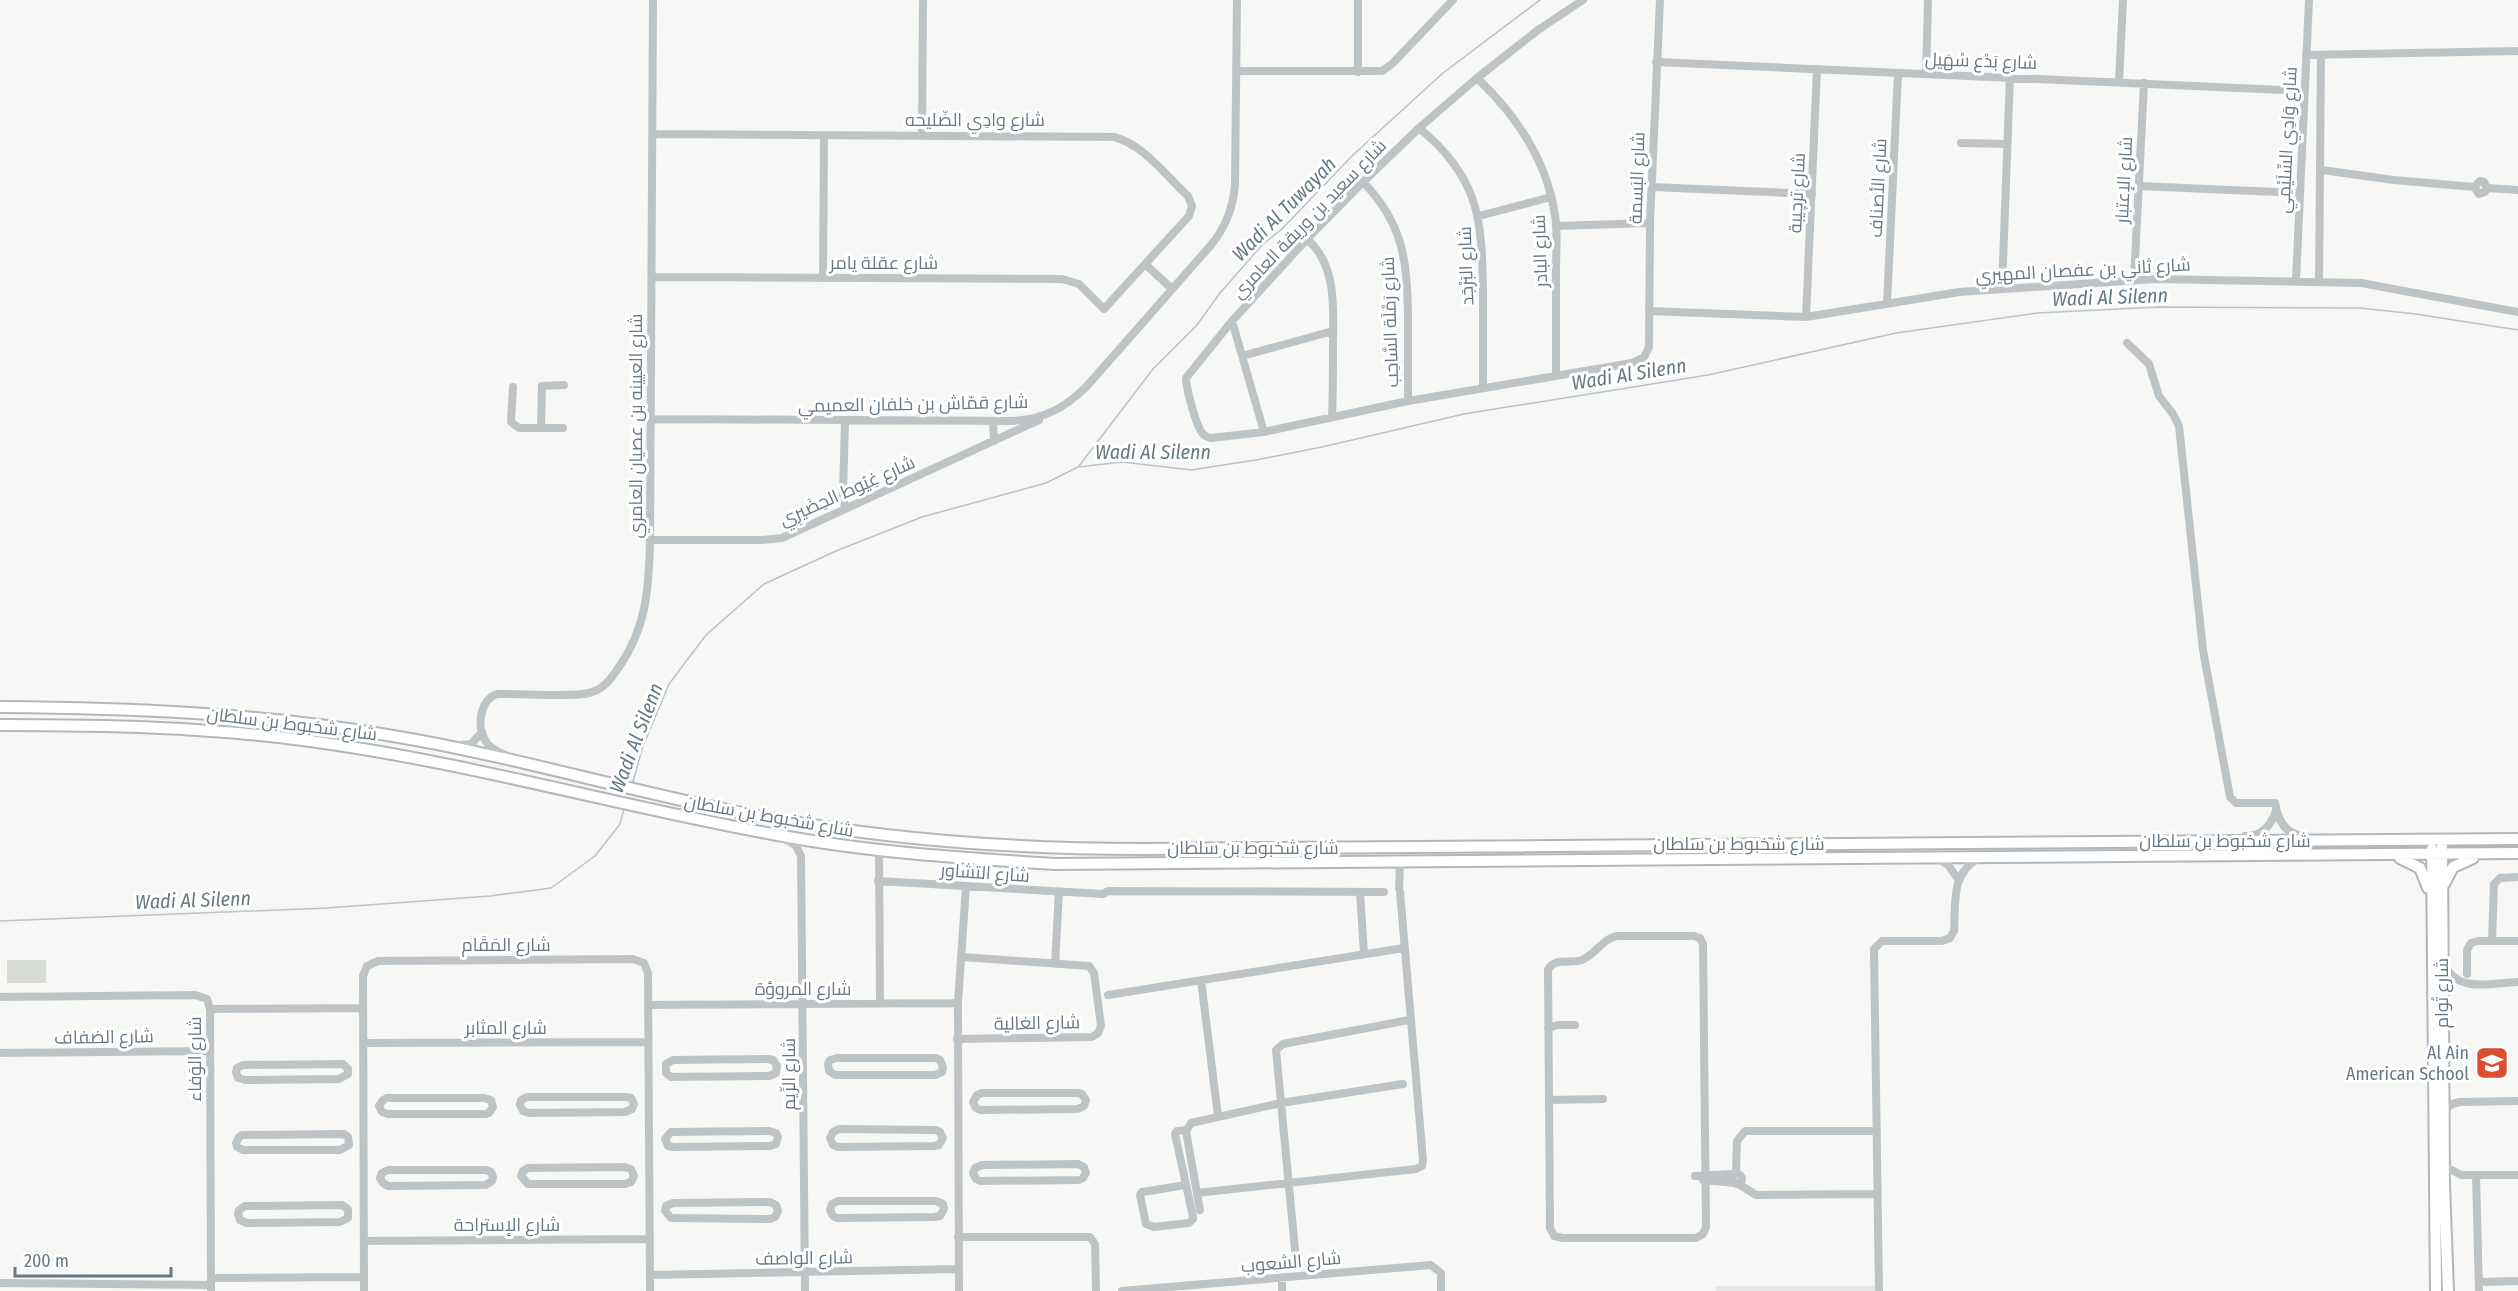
<svg xmlns="http://www.w3.org/2000/svg" width="2518" height="1291" font-family="'Fira Sans Condensed',Cairo,sans-serif">
<style>
.built{fill:#e5e6e6}
.pitch{fill:#d7dcd4}
.lines{fill:none;stroke-linecap:round;stroke-linejoin:round}
.stream{stroke:#b8c4c8;stroke-width:1.5}
.major-casing{stroke:#b2b7bb;stroke-width:14}
.minor{stroke:#bec3c6;stroke-width:8}
.major{stroke:#fff;stroke-width:10}
.labels{text-anchor:middle;dominant-baseline:central;stroke-width:6;stroke-linejoin:round;paint-order:stroke}
.street-label{font-size:18px;fill:#687984;stroke:#fff}
.poi-label{font-size:18px;fill:#687984;stroke:#fff;text-anchor:end}
.water-label{font-size:20px;font-style:italic;fill:#637a80;stroke:#fff}
</style>
<rect width="100%" height="100%" fill="#f7f7f5"/>
<!-- built -->
<path class="built" d="M1716,1286H1875V1291H1716Z"/>
<!-- pitch -->
<path class="pitch" d="M7,960H46V983H7Z"/>
<g class="lines">
<!-- stream -->
<path class="stream" d="M1079,466L1153,369L1197,325L1220,293L1263,244L1281,230L1353,155L1443,73L1540,0
M632,785L643,746L669,684L706,635L764,584L836,551L922,517L1046,483L1078,467L1122,462L1191,470L1256,460L1322,447L1464,414L1708,375L1896,333L2037,313L2159,307L2360,308L2416,314L2518,330
M0,921L327,908L490,896L551,888L595,856L620,824L624,809"/>
<!-- major casing -->
<g class="major-casing">
<path id="major" d="M0,707C130,708 259,713 387,735C504,754 617,788 733,811C868,838 1005,849 1142,849L2518,839
M0,725C104,725 207,727 310,741C466,762 618,806 772,834C866,852 960,858 1055,864L2518,853
M2442,847L2444,1185L2448,1291
M2432,849L2436,1291
M2400,858L2420,868L2428,888
M2444,884L2453,867L2473,858"/>
</g>
<!-- minor -->
<path class="minor" d="M1583,0L1538,30L1477,78L1419,128L1363,182L1307,239L1232,321L1186,378C1186,387 1196,427 1203,434C1206,437 1207,437 1211,438L1264,432L1408,401L1632,363L1644,357L1649,347L1650,223L1660,0
M2306,55L2518,51
M1656,62L2305,91
M1236,71H1382L1392,64L1453,0
M1358,72V0
M1926,74L1928,0
M1477,78C1516,115 1547,161 1555,215C1558,233 1556,252 1556,270C1556,305 1556,340 1556,375
M2119,82L2123,0
M1419,128C1479,177 1482,219 1483,291C1483,324 1483,356 1483,388
M922,136L923,0
M1961,143L2007,144
M2322,170L2394,180L2474,187L2480,181L2484,182L2487,188L2485,192L2479,194L2474,187
M1363,182C1404,224 1407,261 1408,317C1408,345 1408,373 1408,401
M2139,186L2300,193
M1652,187L1812,194
M2487,188L2518,190
M1479,216L1551,197
M1556,226L1650,223
M1307,239C1338,266 1333,310 1333,347C1333,370 1333,394 1332,417
M1145,264L1172,289
M652,277L1062,279L1079,284L1104,309L1189,216L1192,206L1188,196C1166,176 1143,144 1114,137L653,134
M823,277L824,135
M2134,279L2144,83
M2296,281L2309,0
M2319,281L2321,55
M2002,288L2010,77
M1887,304L1898,73
M1649,311L1806,317L1959,292L2155,279L2361,283L2518,312
M1806,317L1817,69
M1232,321L1264,432
M2127,343L2149,364L2159,396L2173,414L2179,426L2203,650L2230,797L2236,803H2275C2278,821 2286,836 2306,836
M1242,356L1333,331
M513,387L511,422L519,428H563
M650,419L1013,421C1044,419 1065,408 1087,386L1211,245C1226,227 1233,208 1235,185L1237,0
M845,421L843,495L845,509
M993,421L994,441
M541,428L542,386L564,385
M650,540H762L782,538L1039,420
M460,745L471,744L482,732
M508,756C501,753 492,750 487,743C476,729 479,700 497,694C521,693 568,698 589,693C603,690 611,679 619,667C647,627 649,586 650,540L653,0
M2245,836C2262,836 2270,827 2276,811
M784,838L796,846L801,856L805,1291
M879,850L880,1004
M1939,859L1948,865L1958,879
M878,881L1103,894L1108,891L1384,892
M1399,888L1400,863
M1360,892L1364,954
M1617,936H1694L1700,938L1703,944L1706,1227L1703,1234L1696,1238H1563L1554,1236L1550,1228L1548,970C1554,957 1570,964 1582,960C1596,954 1602,939 1617,936Z
M2492,941L2494,884L2500,878L2518,877
M2444,962C2455,994 2490,983 2518,982
M1055,964L1059,892
M2467,974V950L2471,943L2478,941H2518
M1201,980L1218,1116
M1108,995L1404,948
M0,997L195,995L207,999L210,1009L211,1291
M648,1005L958,1003
M210,1009L363,1008
M1548,1028L1558,1025H1575
M957,1039L1092,1037L1098,1033L1101,1026L1094,973L1089,966L962,957
M363,1043L648,1042
M0,1053L209,1051
M837,1058H936L940,1060L943,1067L942,1072L935,1075H835L829,1071L828,1064L830,1060Z
M768,1059L773,1060L777,1066L776,1073L769,1076L671,1077L666,1073V1064L673,1060Z
M343,1064L348,1069V1074L339,1079L245,1080L238,1078L236,1072L237,1068L243,1065Z
M1077,1093L1082,1094L1086,1100L1084,1106L1078,1109L980,1110L976,1108L973,1102L977,1095L982,1093Z
M527,1097H626L631,1098L634,1104L632,1109L625,1112L529,1113L523,1111L520,1105L521,1100Z
M387,1098H484L491,1100L493,1107L489,1113L485,1114H388L382,1112L379,1106L383,1100Z
M1549,1100L1603,1099
M2443,1111L2452,1104L2460,1102L2518,1101
M839,1129L936,1130L940,1132L943,1138L939,1145L934,1146L838,1147L833,1145L830,1138L833,1132Z
M1186,1130L1177,1131L1175,1134L1193,1217V1219L1189,1223L1154,1227L1146,1224L1140,1195L1142,1192L1186,1185
M769,1131L776,1133L778,1137L776,1144L770,1146L673,1147L668,1146L665,1139L671,1132Z
M344,1134L348,1137L349,1145L340,1150H243L237,1147L236,1143L239,1137L242,1135Z
M1078,1164L1084,1167L1086,1173L1083,1178L1079,1180L980,1181L976,1179L973,1173L975,1168L982,1165Z
M2444,1166L2461,1175H2518
M528,1168L624,1167L631,1169L634,1176L631,1182L625,1184H528L521,1176L523,1171Z
M388,1170H486L491,1172L493,1177L492,1181L486,1185L388,1186L383,1183L380,1178L382,1173Z
M1736,1174L1737,1141L1745,1131H1877
M1732 1179a5 5 0 1 1 10 0a5 5 0 1 1-10 0Z
M2476,1175L2479,1291
M1695,1176L1735,1174
M1703,1180L1735,1183
M1737,1183L1756,1195L1878,1194
M1197,1193L1416,1169L1422,1166L1423,1160L1400,892
M838,1201H936L943,1204L944,1209L940,1216L934,1217L837,1218L833,1216L830,1210L832,1204Z
M770,1202L776,1205L778,1211L775,1217L770,1219L671,1218L665,1211L666,1206L673,1203Z
M245,1206L342,1205L348,1209V1218L340,1222L247,1223L240,1220L238,1214L239,1210Z
M1200,1210L1186,1131L1191,1123L1281,1103L1403,1084
M958,1237H1090L1095,1244L1096,1291
M365,1241L650,1239
M1296,1260L1276,1050L1283,1044L1409,1020
M650,1275L958,1269
M211,1278L364,1277
M1282,1278V1291
M2479,1282L2518,1281
M0,1283L211,1285
M364,1291L363,976L367,966L378,961L633,959L644,963L648,973L650,1291
M959,1291L958,1003L966,886
M1122,1291L1431,1265L1441,1273V1291
M1879,1291L1874,949L1882,941H1942L1950,938L1954,931C1956,903 1950,874 1979,858"/>
<!-- major -->
<use href="#major" class="major"/>
</g>
<!-- icons -->
<defs>
<g id="school-square" transform="scale(1.725)"><rect x="-9" y="-9" width="18" height="18" rx="4" fill="#db4f31" stroke="#fff"/><path d="M0-5L7-2L0 1L-7-2ZM-4 1L0 2.5L4 1V4Q0 6-4 4Z" fill="#fff"/></g>
</defs>
<g fill-rule="evenodd">
<use href="#school-square" x="2492" y="1063"/>
</g>
<g class="labels">
<!-- street labels -->
<g class="street-label">
<text transform="translate(1981 61) rotate(2)">شارع بَدْع سْهَيل</text>
<text x="975" y="120">شارع وادِي الصِّليحه</text>
<text transform="translate(2287 140) rotate(-87)">شارع وَادِي السِّلَيْمِي</text>
<text transform="translate(1637 178) rotate(-88)">شارع البَسمة</text>
<text transform="translate(2124 180) rotate(-87)">شارع الإعتبار</text>
<text transform="translate(1878 188) rotate(-87)">شارع الأصناف</text>
<text transform="translate(1797 193) rotate(-87)">شارع ترچيبة</text>
<text transform="translate(1309 219) rotate(-46)">شارع سعيد بن وريقة العامري</text>
<text transform="translate(1540 251) rotate(-92)">شارع البادر</text>
<text x="884" y="263">شارع عقلة يامر</text>
<text transform="translate(1466 266) rotate(-92)">شارع البَرْجَد</text>
<text transform="translate(2083 270) rotate(-3)">شارع ثاني بن عفصان المهيري</text>
<text transform="translate(1390 322) rotate(-92)">شارع رَمْلَة السَّاحِب</text>
<text transform="translate(913 404) rotate(-1)">شارع قمّاش بن خلفان العميمي</text>
<text transform="translate(636 426) rotate(-90)">شارع العيينه بن عصيان العامري</text>
<text transform="translate(847 491) rotate(-24)">شارع غِيُوط الحِضَيرِي</text>
<text transform="translate(292 724) rotate(7)">شارع شخبوط بن سلطان</text>
<text transform="translate(769 816) rotate(10)">شارع شخبوط بن سلطان</text>
<text x="2225" y="841">شارع شخبوط بن سلطان</text>
<text x="1739" y="844">شارع شخبوط بن سلطان</text>
<text x="1253" y="848">شارع شخبوط بن سلطان</text>
<text transform="translate(985 873) rotate(4)">شارع التشاور</text>
<text x="506" y="945">شارع المَقَام</text>
<text x="803" y="989">شارع المروؤة</text>
<text transform="translate(2442 993) rotate(-90)">شارع تُوام</text>
<text transform="translate(1037 1023) rotate(-1)">شارع الغالية</text>
<text x="506" y="1028">شارع المثابر</text>
<text transform="translate(104 1037) rotate(-1)">شارع الضفاف</text>
<text transform="translate(195 1059) rotate(-90)">شارع الوَفاء</text>
<text transform="translate(789 1074) rotate(-90)">شارع الرِّيم</text>
<text x="507" y="1225">شارع الإستراحة</text>
<text transform="translate(804 1258) rotate(-1)">شارع الواصف</text>
<text transform="translate(1291 1262) rotate(-5)">شارع الشعوب</text>
</g>
<!-- poi labels -->
<g class="poi-label">
<text x="2469" y="1053">Al Ain<tspan x="2469" dy="21">American School</tspan></text>
</g>
<!-- water labels -->
<g class="water-label">
<text transform="translate(1284 209) rotate(-45)">Wadi Al Tuwayah</text>
<text transform="translate(2110 297) rotate(-2)">Wadi Al Silenn</text>
<text transform="translate(1629 374) rotate(-9)">Wadi Al Silenn</text>
<text x="1153" y="452">Wadi Al Silenn</text>
<text transform="translate(636 738) rotate(-69)">Wadi Al Silenn</text>
<text transform="translate(193 900) rotate(-2)">Wadi Al Silenn</text>
</g>
</g>
<!-- scale -->
<path d="M15 1267v9h156v-9" fill="none" stroke="#687984" stroke-width="3"/>
<text x="24" y="1267" font-size="18" fill="#687984" stroke="#ffffff" stroke-width="4.5" paint-order="stroke">200 m</text>
</svg>
